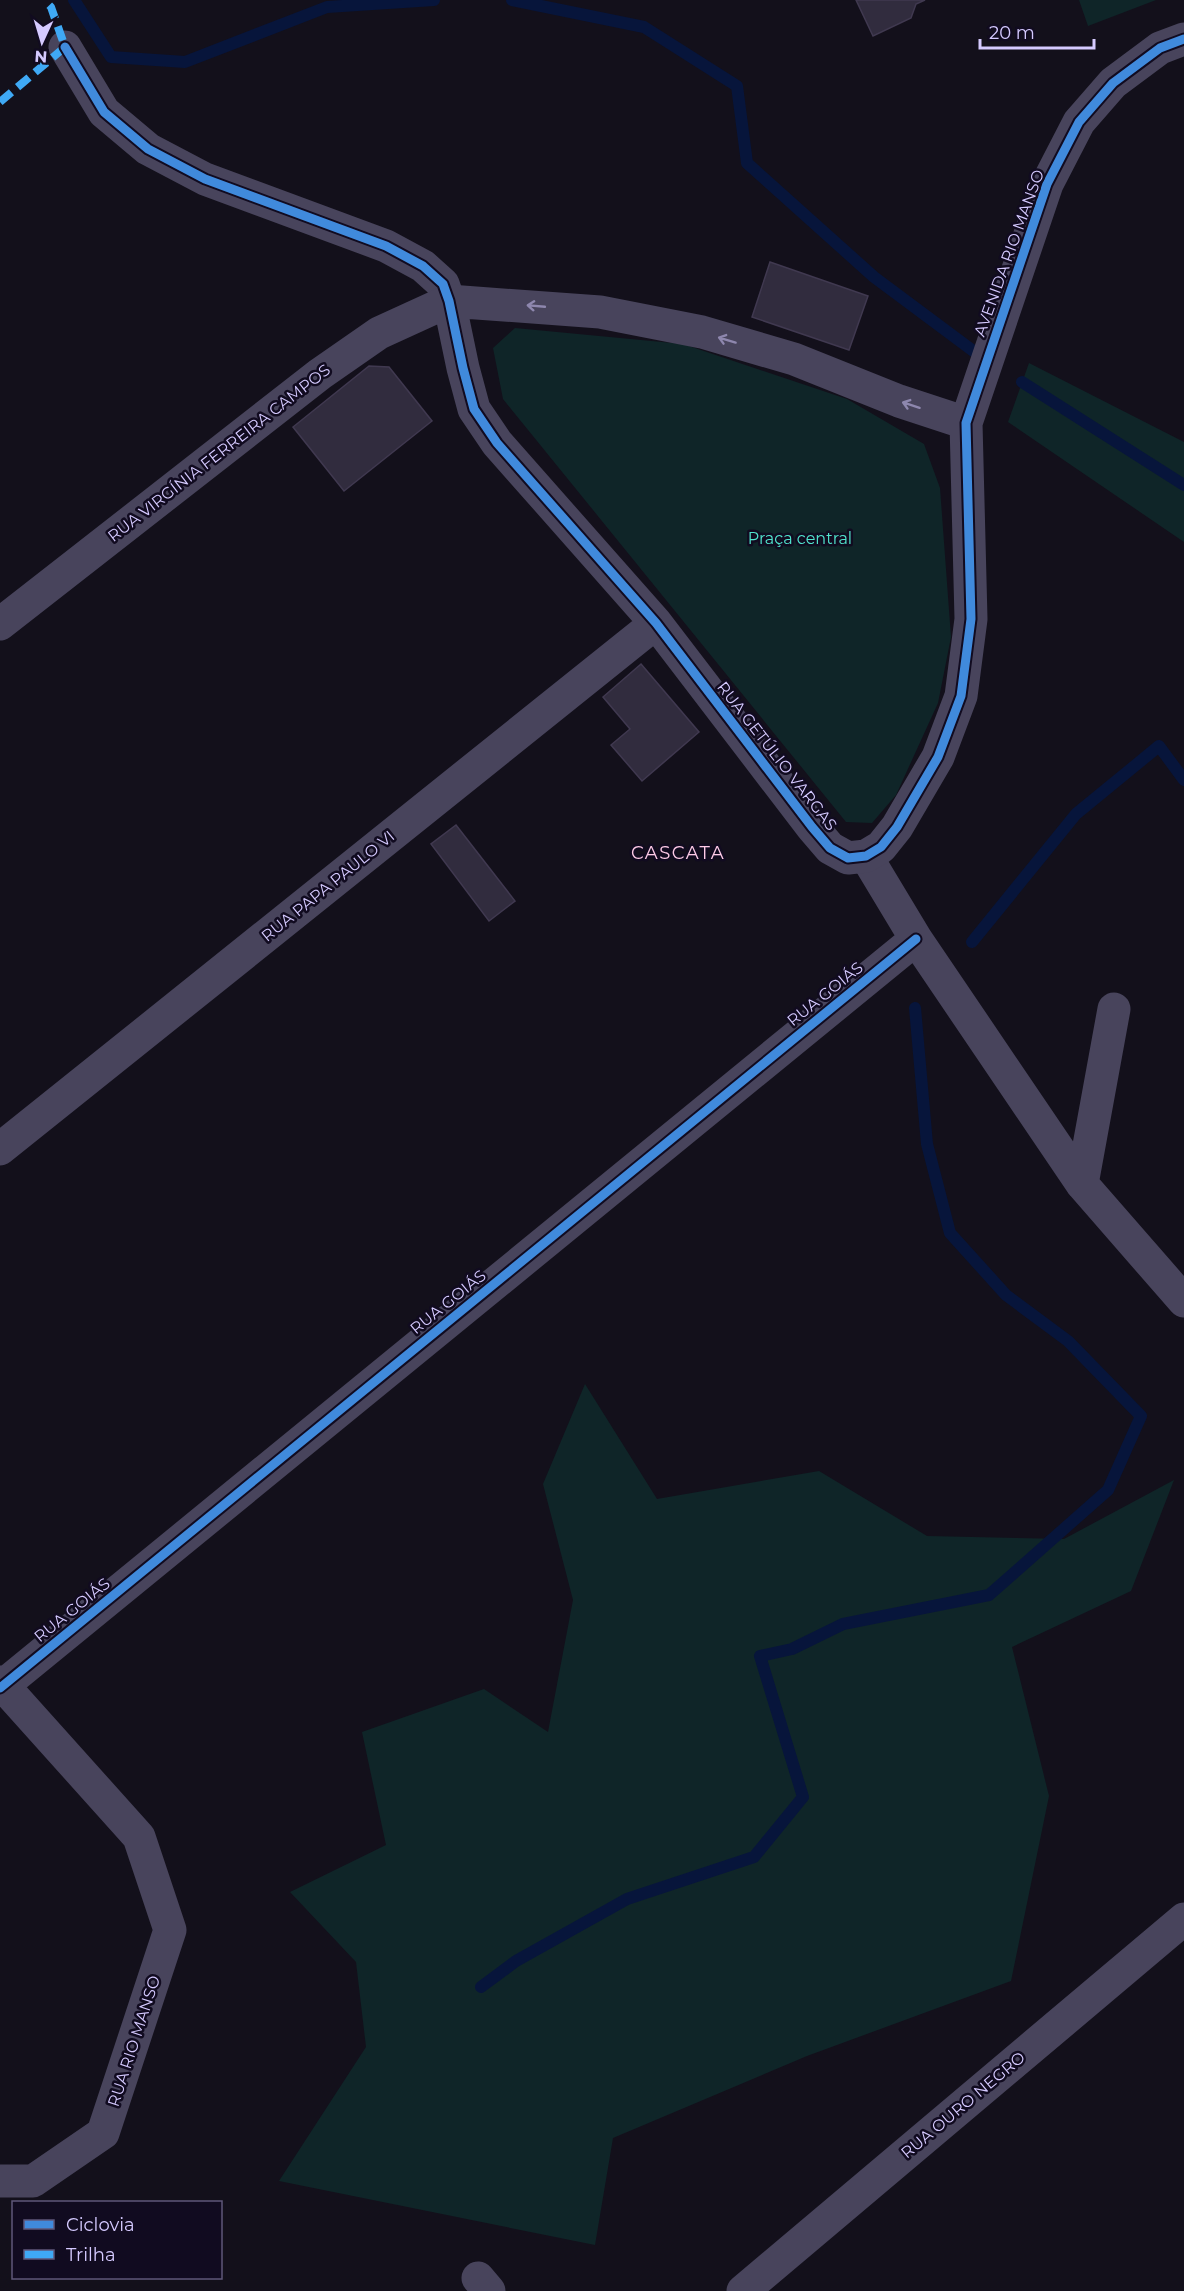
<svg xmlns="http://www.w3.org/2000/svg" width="1184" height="2291" font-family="Montserrat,sans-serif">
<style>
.green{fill:#0f2528}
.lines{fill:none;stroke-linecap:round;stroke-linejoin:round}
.stream{stroke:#07153b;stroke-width:12}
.building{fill:#312c3e;stroke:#403950;stroke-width:1.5}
.minor{stroke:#48445c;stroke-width:33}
.tertiary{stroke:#48445c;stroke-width:33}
.quiet{stroke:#3fa9f5;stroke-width:8;stroke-dasharray:15 8;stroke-linecap:butt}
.cycleway-casing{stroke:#110b20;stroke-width:13}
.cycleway{stroke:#408adc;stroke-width:9}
.oneway{stroke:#8e87ae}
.labels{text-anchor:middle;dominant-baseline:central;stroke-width:5;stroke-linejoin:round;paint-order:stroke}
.street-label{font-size:16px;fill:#d5caff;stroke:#110b20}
.park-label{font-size:16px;fill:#51e5ce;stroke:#110b20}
.neighbourhood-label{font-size:18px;letter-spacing:1.5px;fill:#ffcce8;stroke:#110b20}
</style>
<rect width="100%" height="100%" fill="#13101b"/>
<!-- green -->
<path class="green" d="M1079,0H1156L1088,26Z
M515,328L683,344L847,399L924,444L940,488L951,637L938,703L896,795L872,823L846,822L503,399L493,348Z
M1029,363L1184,442V542L1008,422Z
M585,1384L657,1499L819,1471L927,1536L1064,1539L1174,1480L1131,1591L1012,1647L1049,1796L1011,1981L807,2056L613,2138L595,2245L279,2181L366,2047L356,1962L290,1892L386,1845L362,1732L484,1689L548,1732L573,1600L543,1484Z"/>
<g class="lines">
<!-- stream -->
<path class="stream" d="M74,0L111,57L185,62L327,7L434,0
M512,0L644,27L737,86L747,163L874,277L976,353
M1022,382L1184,485
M972,942L1076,814L1159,746L1184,780
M481,1987L516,1961L627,1899L754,1857L803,1797L760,1656L792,1649L843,1624L989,1595L1108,1490L1141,1416L1068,1341L1006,1295L950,1233L927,1144L915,1008"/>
</g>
<!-- building -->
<path class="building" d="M856,0H925L916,4L911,18L873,36Z
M770,262L868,296L849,350L752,317Z
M369,366L389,367L432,421L344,491L293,427Z
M641,664L699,732L642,781L611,745L630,729L603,697Z
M456,825L515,901L489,921L431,844Z"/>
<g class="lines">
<!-- minor -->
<path class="minor" d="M65,47L104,112L148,149L205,179L386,246L423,266L443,284L449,301
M866,856L916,939L1082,1184L1184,1301
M1082,1184L1114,1009
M0,1682L139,1837L170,1930L103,2133L33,2181H0
M0,1688L916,939
M478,2278L489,2291
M743,2291L1184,1919"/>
<!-- tertiary -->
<path class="tertiary" d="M449,301L463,368L474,409L497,443L656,623L812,827L830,848L848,858L866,856L881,847L897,827L938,757L961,696L971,619L966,423L1047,184L1079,122L1113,83L1160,48L1184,39
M0,624L320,374L379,333L449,301L600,312L702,332L794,359L899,401L966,423
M0,1149L656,623"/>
<!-- quiet -->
<path class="quiet" d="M0,102L65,47L51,7L44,0"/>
<!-- cycleway casing -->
<g class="cycleway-casing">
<path id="cycleway" d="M65,47L104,112L148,149L205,179L386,246L423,266L443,284L449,301L463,368L474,409L497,443L656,623L812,827L830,848L848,858L866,856L881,847L897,827L938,757L961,696L971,619L966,423L1047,184L1079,122L1113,83L1160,48L1184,39
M0,1688L916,939"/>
</g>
<!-- cycleway -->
<use href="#cycleway" class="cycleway"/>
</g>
<!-- one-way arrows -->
<defs><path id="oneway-shaft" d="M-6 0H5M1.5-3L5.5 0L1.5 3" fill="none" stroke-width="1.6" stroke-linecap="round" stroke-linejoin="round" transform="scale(1.5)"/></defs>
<g class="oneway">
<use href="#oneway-shaft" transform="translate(536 306) rotate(-175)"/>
<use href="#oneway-shaft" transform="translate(727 340) rotate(-163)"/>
<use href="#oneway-shaft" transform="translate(911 405) rotate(-162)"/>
</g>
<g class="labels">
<!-- street labels -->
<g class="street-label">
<text transform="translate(1009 253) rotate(-70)">AVENIDA RIO MANSO</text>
<text transform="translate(219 453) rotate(-38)">RUA VIRGÍNIA FERREIRA CAMPOS</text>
<text transform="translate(777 756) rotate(52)">RUA GETÚLIO VARGAS</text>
<text transform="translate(328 886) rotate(-39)">RUA PAPA PAULO VI</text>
<text transform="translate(825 994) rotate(-39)">RUA GOIÁS</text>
<text transform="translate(448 1302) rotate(-39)">RUA GOIÁS</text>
<text transform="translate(72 1610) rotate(-39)">RUA GOIÁS</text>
<text transform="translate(134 2041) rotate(-72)">RUA RIO MANSO</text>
<text transform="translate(963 2105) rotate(-40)">RUA OURO NEGRO</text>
</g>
<!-- park labels -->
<g class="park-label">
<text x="800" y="538">Praça central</text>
</g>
<!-- neighbourhood labels -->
<g class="neighbourhood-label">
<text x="678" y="853">CASCATA</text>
</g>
</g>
<!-- legend -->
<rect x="12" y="2201" width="210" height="78" fill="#110b20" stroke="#5f5779" stroke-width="1.5"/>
<rect x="24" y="2220" width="30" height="9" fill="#408adc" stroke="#5f5779" stroke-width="1.5"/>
<text x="66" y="2231" font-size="18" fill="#d5caff">Ciclovia</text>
<rect x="24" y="2250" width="30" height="9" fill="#3fa9f5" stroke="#5f5779" stroke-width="1.5"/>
<text x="66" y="2261" font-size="18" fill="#d5caff">Trilha</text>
<!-- north arrow -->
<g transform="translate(42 42) rotate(184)" stroke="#110b20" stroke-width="4.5" paint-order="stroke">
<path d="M0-4.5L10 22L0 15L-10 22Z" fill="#d5caff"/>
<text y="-9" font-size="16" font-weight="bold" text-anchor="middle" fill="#d5caff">N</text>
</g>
<!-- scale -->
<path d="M980 39v9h114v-9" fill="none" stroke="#d5caff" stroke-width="3"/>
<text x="989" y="39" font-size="18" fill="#d5caff" stroke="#110b20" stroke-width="4.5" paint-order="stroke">20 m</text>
</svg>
